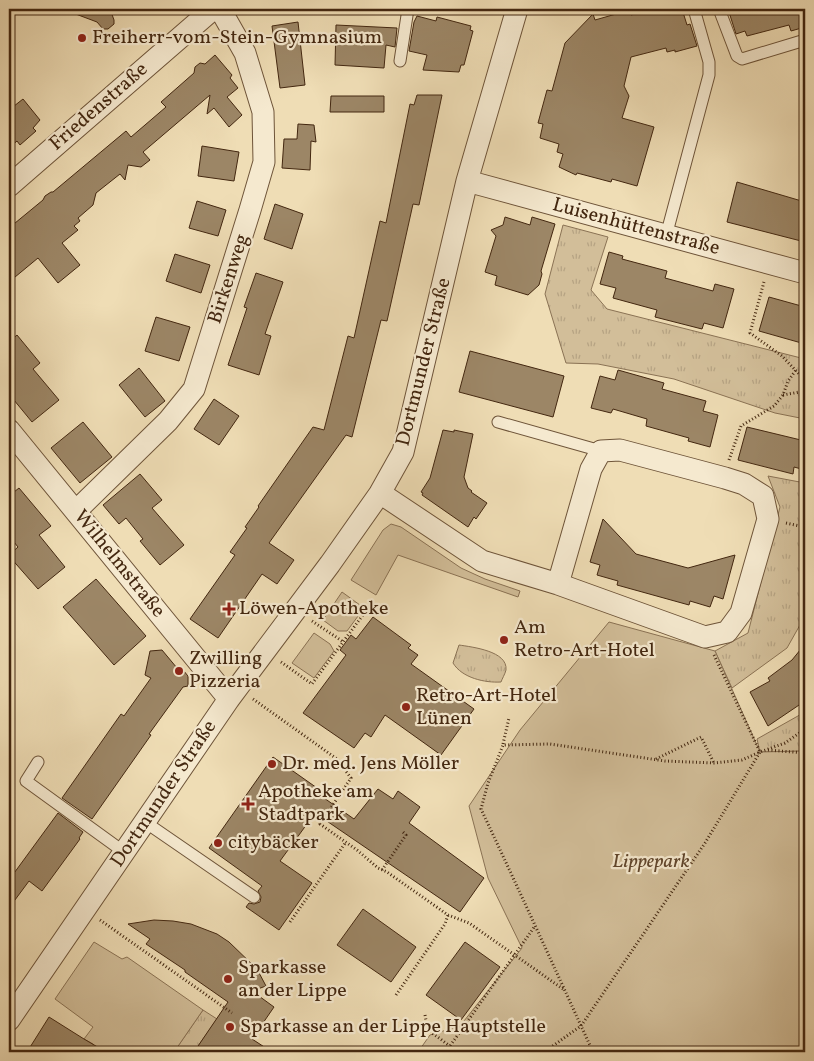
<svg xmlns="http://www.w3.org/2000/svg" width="814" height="1061" font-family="Vollkorn,serif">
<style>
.grass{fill:url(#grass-tufts);stroke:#8a7254}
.green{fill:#d2be99;stroke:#8a7254}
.building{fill:#9c8666;stroke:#432710}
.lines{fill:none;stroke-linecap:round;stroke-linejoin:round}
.lane-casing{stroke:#6e5439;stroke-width:13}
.street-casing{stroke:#6e5439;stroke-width:23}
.path{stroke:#432710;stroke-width:3;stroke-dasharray:1 2.5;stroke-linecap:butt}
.lane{stroke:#f5e9cf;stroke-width:11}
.street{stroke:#f5e9cf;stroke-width:21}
.poi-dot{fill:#8f2418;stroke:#f5e9cf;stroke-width:2}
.labels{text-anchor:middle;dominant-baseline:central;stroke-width:4.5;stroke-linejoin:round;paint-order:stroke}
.poi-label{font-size:20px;fill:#432710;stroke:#f5e9cf;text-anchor:start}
.street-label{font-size:20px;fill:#432710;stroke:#f5e9cf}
.park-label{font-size:20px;font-style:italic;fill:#60452b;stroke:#f5e9cf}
</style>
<defs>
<pattern id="grass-tufts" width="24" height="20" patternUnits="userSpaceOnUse" patternTransform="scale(1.25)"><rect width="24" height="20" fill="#d2be99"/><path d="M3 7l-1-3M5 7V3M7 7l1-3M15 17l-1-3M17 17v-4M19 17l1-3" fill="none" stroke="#b6a383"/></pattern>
</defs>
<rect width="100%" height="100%" fill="#efddb5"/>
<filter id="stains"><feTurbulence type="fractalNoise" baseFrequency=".004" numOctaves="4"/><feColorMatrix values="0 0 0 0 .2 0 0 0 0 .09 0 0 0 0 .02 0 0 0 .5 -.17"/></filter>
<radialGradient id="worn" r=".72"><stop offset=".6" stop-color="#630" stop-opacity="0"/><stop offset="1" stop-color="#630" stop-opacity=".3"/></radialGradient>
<!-- grass -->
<path class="grass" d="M563,225L608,237L591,290L607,309L805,359V419L775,413L674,379L598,364L566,363L545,294Z
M768,476L805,483V616L787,648L732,688L715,651L748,633L780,507Z
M459,645C472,647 508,651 506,670C505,674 502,679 501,682C485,683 462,678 453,663Z
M805,712V751L760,752L757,739Z
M203,1010L217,1019L194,1052H174Z"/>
<!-- green -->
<path class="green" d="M391,524L401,527L461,568L485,579L520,591L518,597L398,555L376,595L351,580L383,530Z
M342,592L364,608L347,631H338L323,620Z
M609,622L715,651L760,752L805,751V1052H418L430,1035L460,1026L522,948L488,878L469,806L520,730Z
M314,633L330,644L334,651L314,678L292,663Z
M94,942L122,959L127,957L203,1010L174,1052H88L93,1044L84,1039L93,1027L55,999Z"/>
<!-- building -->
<path class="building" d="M66,9H110L114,20V24L108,29H103L97,22L65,10Z
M653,9H682L687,25L690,24L697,46L675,52V50L667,52L666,48L631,57L624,86L629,96L622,118L654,127L637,186L612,179L611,182L577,173L576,175L559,167L563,154L557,152L559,144L540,138L543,124L538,123L547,90L552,91L565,43L593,14L595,20L630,10L631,15Z
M728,9H805V27L791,31L789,25L747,36L745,31L736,34Z
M417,16L436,21L437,17L471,26L470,30L473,31L464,65H461L459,72L423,70L427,55L409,51L414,22Z
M298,22L305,85L280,88L272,26Z
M336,25L397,28L395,47L386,45L384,68L335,65Z
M215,55L232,75L230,78L238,88L227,97L242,115L229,127L214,108L207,114L210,95L143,152L150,160L141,167L128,165L125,180L120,174L96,193L93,205L78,218L80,221L74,226L78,230L62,243L80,265L58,283L38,258L9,282V228L43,200L45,196L51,192H53L126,131L131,137L166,107L161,102L194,73L195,67L200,63L205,64Z
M417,95H442L419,205L413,204L387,321L381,320L352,437L346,435L269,543L294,560L277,584L262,574L218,638L190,619L235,555L230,552L247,528L245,527L259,507L258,506L313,427L324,430L348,336L354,338L380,221L386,223L410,104L414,105Z
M331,96H384V112H330Z
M23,99L40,120L33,128L36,131L20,145L17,141L9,148V110Z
M298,124L314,125L316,142L311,141L310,170L282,168L284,139H297Z
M202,146L239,152L234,181L198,176Z
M737,182L805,202V242L727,222Z
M197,201L226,210L218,236L189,228Z
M275,204L303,214L292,249L264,239Z
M505,217L530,225L532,217L555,224L541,271L542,274L539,285L528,295L495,285L497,276L485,272L496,236L491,230L503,225Z
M609,252L623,256L622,259L667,271L665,278L713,291L715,284L734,289L723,328L704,323L702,329L655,317L657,310L613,298L616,288L600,284Z
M175,254L210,265L201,293L166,281Z
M256,273L283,282L265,334L271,336L259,375L228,365L247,308L244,307Z
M769,297L805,307V344L759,331Z
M156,317L190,327L179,361L145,351Z
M17,335L40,363L33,369L59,400L32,422L9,394V342Z
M470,351L564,376L553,417L459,392Z
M139,368L165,401L145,417L119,385Z
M618,370L664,383L662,389L706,401L703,411L718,415L710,447L688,441L689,438L646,426L647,419L613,409L611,413L591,408L600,376L615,380Z
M214,399L239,416L219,445L194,429Z
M83,422L112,457L80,483L51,448Z
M747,427L805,441V470L794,467L793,474L738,460Z
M443,430L454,432V430L473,434L464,477L468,488L472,491L471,492L487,503L476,519L474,517L468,527L422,495L423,493L421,492L430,478Z
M140,474L162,500L152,508L184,545L160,565L140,541L143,539L126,518L119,524L103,505Z
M19,488L51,526L39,535L65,567L38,589L9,556V555L18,547L9,536V496Z
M603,519L636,554L688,568L735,555L723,599L714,596L710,607L690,601L689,605L617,585L618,581L597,575L600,565L590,562Z
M96,579L146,636L114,665L63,607Z
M373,617L411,645L408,648L418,655L411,664L474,709L441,755L385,715L371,737L365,733L354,748L303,713L346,655L340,650L351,635L356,639Z
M805,644V701L768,726L750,692L770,681L768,678L792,660Z
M162,650L177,668L183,670L188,676V686L183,687L149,734L151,735L92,819L62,798L121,714L124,716L151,678L145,675L150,651Z
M273,757L327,795L324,798L354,819L378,789L393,799L398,791L420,807L409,823L484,878L460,912L315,813L280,861L312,883L279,930L246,907L249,903L254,904L260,902L261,897L258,891L262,886L209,848Z
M58,813L83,832L79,838L80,839L42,891L29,881L9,908V880Z
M363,909L416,947L391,982L337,945Z
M154,920L173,921L191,924L217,934L229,942L257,969L266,986L252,991L274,1007L252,1039L272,1052H194L228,1002L185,972V970L146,944L150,939L128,924Z
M465,942L500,967L461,1020L426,995Z
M49,1017L84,1039L106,1052H27Z"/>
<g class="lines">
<!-- lane casing -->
<g class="lane-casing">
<path id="lane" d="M719,9L737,56L742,59L805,40
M400,61L408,9
M666,236L709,75V62L694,9
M498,422L601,451
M38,762L26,781L124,852
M145,822L254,897"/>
</g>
<!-- street casing -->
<g class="street-casing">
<path id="street" d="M467,181L805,273
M9,186L213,9
M9,430L229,699
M380,493L482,561L558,584L705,637L727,632L741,613L768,519L763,496L744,484L725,478L620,450L601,451L591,469L558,584
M76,511L168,421L194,389L250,210L264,162L263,112L245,53L220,9
M9,1020L229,699L330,564L380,493L403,452L467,181L517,9"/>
</g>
<!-- path -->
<path class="path" d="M764,282L750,333L782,356L801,376L805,377
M783,395L805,391
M729,460L741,426L774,406L783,395L788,381L796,370
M786,523L800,526L805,523
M312,621L342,641
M714,655L760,752L785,743L805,729
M281,662L312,684L371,604
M253,699L337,759L351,778L320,824L357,850L378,868L387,872L448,915L469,923L563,989
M503,744L509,718
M768,750L805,753
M656,759L701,737L714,763
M382,870L406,835L403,832
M100,920L232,1013
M290,922L346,842
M396,995L445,924L448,915
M425,1015L428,1030L450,1046
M458,1052L450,1046L535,926
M544,1052L581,1026L705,843L760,752L742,760L714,763L665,761L550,744L503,745L488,783L481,809C519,890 556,971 593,1052"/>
<!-- lane -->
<use href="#lane" class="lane"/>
<!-- street -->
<use href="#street" class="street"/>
</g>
<!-- markers -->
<g class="poi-dot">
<circle cx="82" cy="38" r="5"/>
<path d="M226.5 601.5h5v5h5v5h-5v5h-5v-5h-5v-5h5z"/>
<circle cx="504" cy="640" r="5"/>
<circle cx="179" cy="671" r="5"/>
<circle cx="406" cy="707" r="5"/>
<circle cx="272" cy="764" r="5"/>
<path d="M245.5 796.5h5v5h5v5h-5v5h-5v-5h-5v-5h5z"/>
<circle cx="218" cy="843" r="5"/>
<circle cx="228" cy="979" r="5"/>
<circle cx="230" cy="1027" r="5"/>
</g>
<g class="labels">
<!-- poi labels -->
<g class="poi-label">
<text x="92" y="38">Freiherr-vom-Stein-Gymnasium</text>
<text x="239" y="609">Löwen-Apotheke</text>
<text x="514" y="628">Am<tspan x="514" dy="23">Retro-Art-Hotel</tspan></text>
<text x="189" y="659">Zwilling<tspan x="189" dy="23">Pizzeria</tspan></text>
<text x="416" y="696">Retro-Art-Hotel<tspan x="416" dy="23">Lünen</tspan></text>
<text x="282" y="764">Dr. med. Jens Möller</text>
<text x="258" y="792">Apotheke am<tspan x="258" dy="23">Stadtpark</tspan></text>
<text x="228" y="843">citybäcker</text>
<text x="238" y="968">Sparkasse<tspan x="238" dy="23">an der Lippe</tspan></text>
<text x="240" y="1027">Sparkasse an der Lippe Hauptstelle</text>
</g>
<!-- street labels -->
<g class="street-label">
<text transform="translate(99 107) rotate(-41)">Friedenstraße</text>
<text transform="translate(636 227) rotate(15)">Luisenhüttenstraße</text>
<text transform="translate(229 279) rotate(-72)">Birkenweg</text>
<text transform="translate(424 362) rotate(-76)">Dortmunder Straße</text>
<text transform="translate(119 564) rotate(51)">Wilhelmstraße</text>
<text transform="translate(164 794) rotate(-56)">Dortmunder Straße</text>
</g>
<!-- park labels -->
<g class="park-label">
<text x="651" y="862">Lippepark</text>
</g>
</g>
<!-- margin -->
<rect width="814" height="1061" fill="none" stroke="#efddb5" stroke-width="30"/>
<rect x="10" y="10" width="794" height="1041" fill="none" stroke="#432710" stroke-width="2.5"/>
<rect x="15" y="15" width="784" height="1031" fill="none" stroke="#432710"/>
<rect width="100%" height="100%" filter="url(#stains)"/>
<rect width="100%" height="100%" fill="url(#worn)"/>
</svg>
